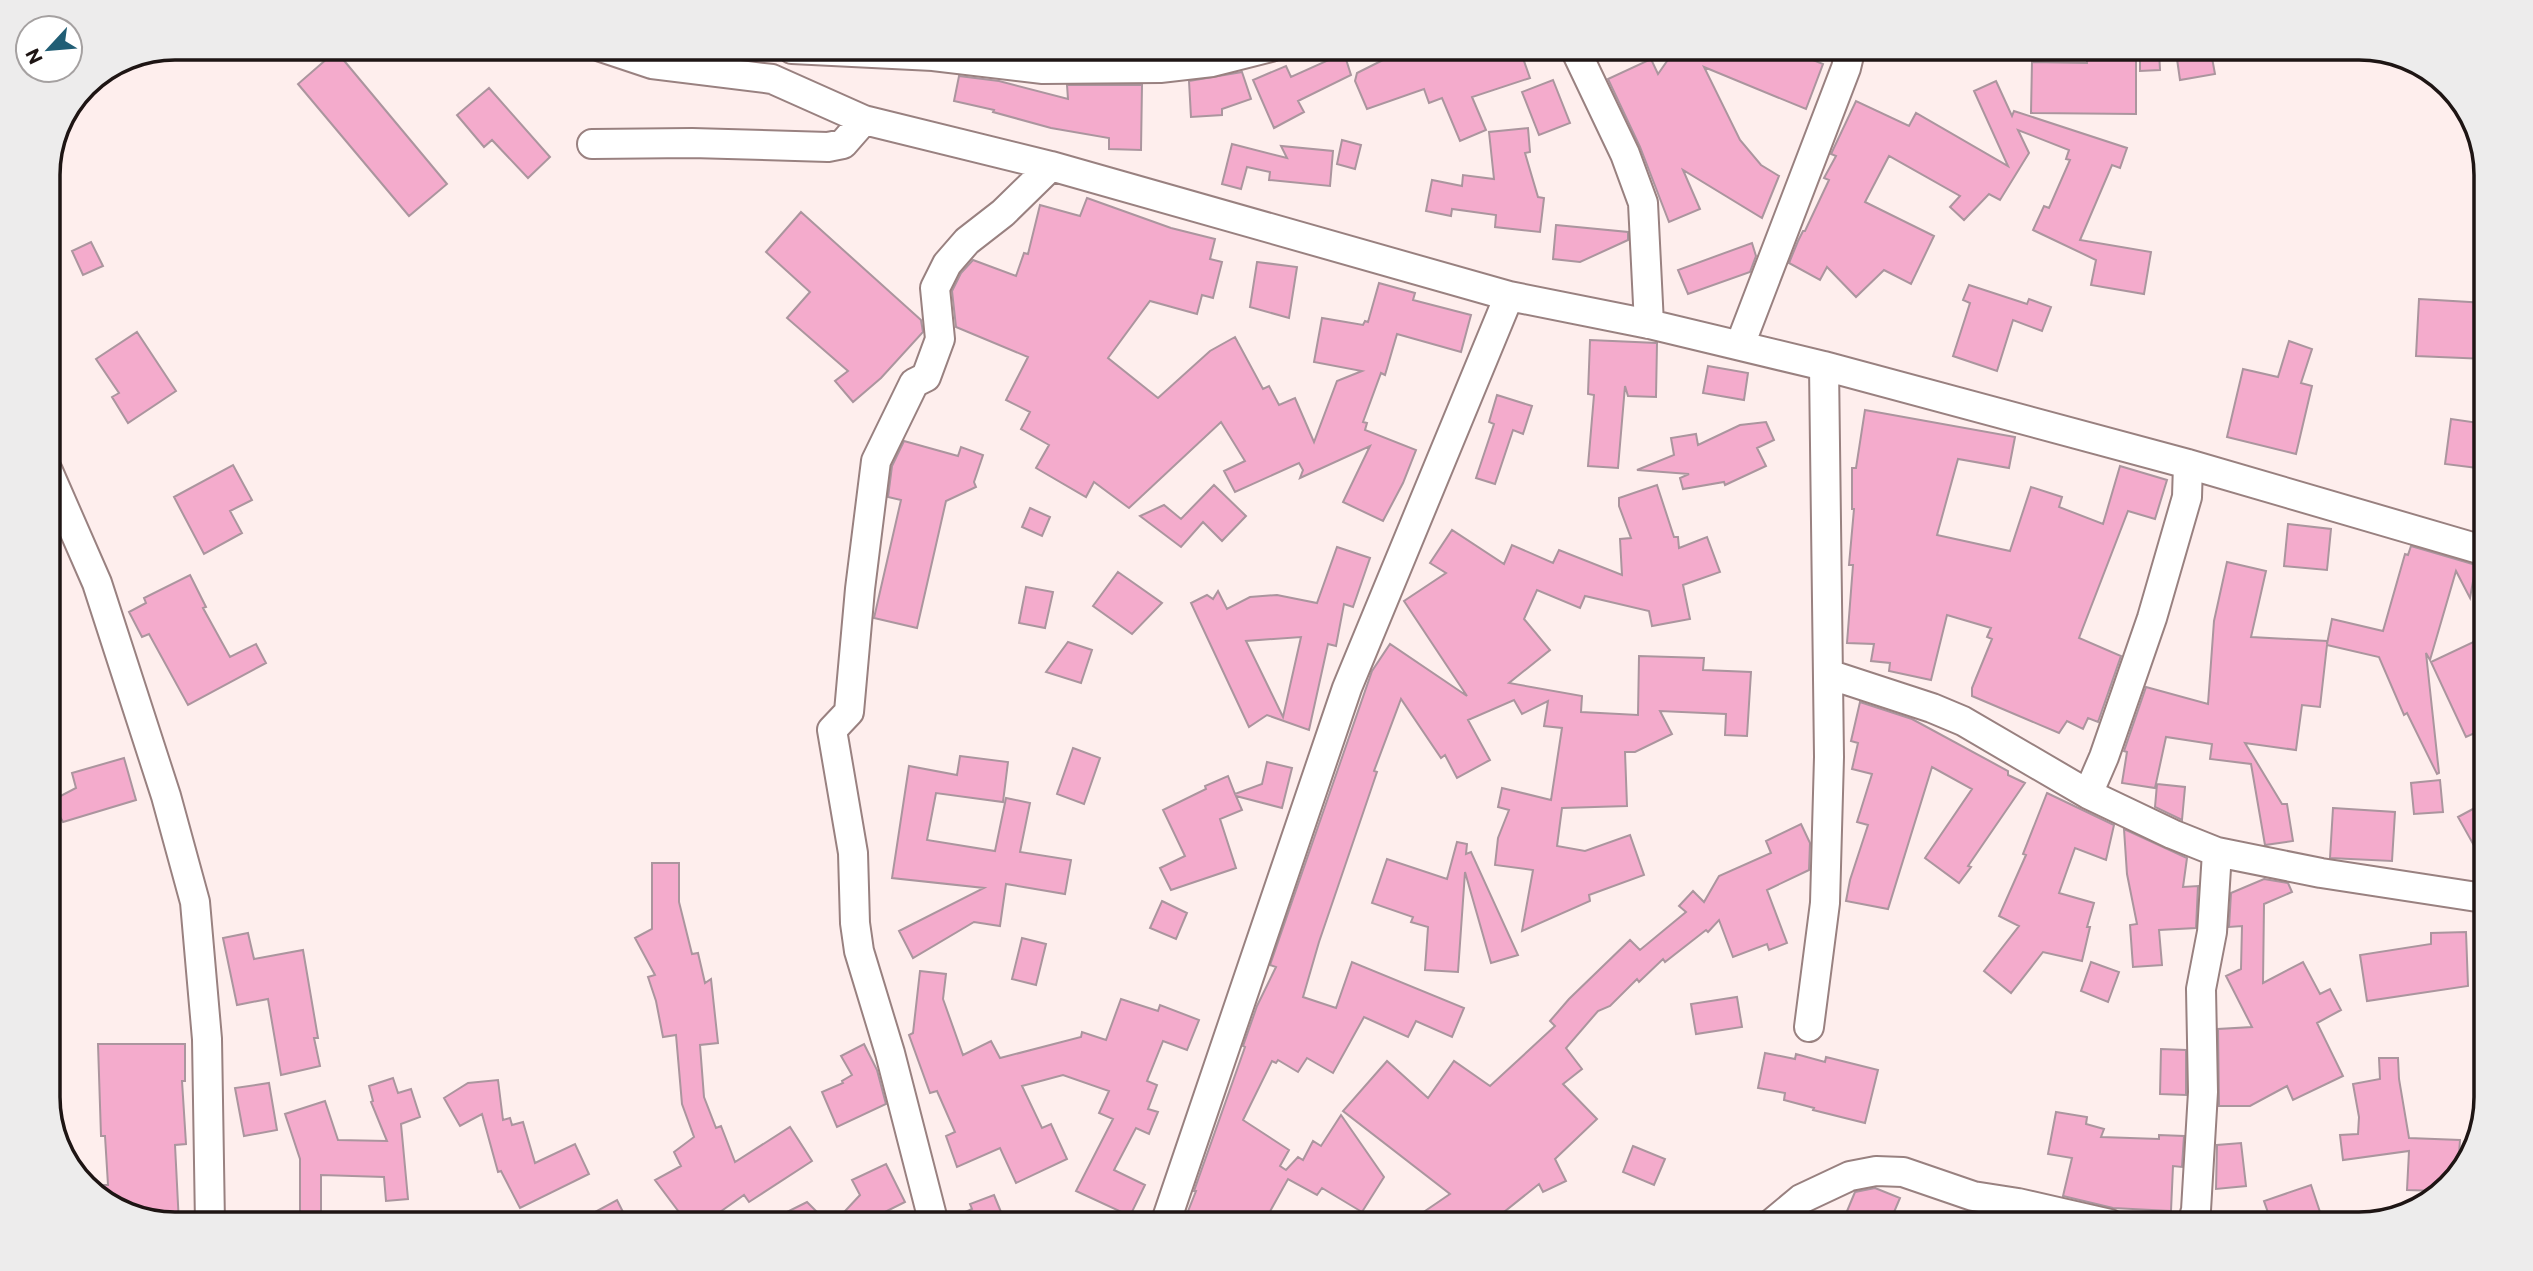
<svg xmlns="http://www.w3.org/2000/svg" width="2533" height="1271" font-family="Commissioner,sans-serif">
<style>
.building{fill:#f4abcc;stroke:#ab959e;stroke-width:2;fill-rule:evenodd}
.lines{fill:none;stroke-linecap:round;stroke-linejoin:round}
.minor-casing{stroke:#998180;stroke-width:32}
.minor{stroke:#fff;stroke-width:28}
.rim{fill:none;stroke:#1e1514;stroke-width:3.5}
</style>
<rect width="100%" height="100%" fill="#feeeed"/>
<!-- building -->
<path class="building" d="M1063,47H1143V52H1063Z
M1386,47H1519L1530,78L1472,97L1486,130L1460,141L1442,98L1429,103L1424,89L1367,109L1355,81L1357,73L1391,56Z
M1657,47H1781L1823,64L1806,109L1704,67L1740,140L1761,165L1779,176L1762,218L1683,170L1700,209L1669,222L1640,147L1608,79L1651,59L1658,74L1672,54Z
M2210,47L2215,74L2180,80L2176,52Z
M2159,50L2160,70L2140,71V51Z
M336,51L447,184L409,216L298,84Z
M1344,53L1351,75L1298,101L1304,112L1274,128L1253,80L1286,66L1291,77Z
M2087,60H2136V114L2031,113L2032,62L2087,63Z
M1242,72L1251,99L1222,109V115L1191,117L1189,81Z
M959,76L999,81L1068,99L1067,85H1142L1141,150L1109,149V138L1051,128L993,112L994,110L954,101Z
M1553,80L1570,123L1539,135L1522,92Z
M1996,81L2012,116L2014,111L2127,148L2120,168L2112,165L2080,240L2151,252L2144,294L2091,285L2096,260L2033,230L2044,206L2049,208L2070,160L2066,159L2069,150L2018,130L2029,153L2000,200L1989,194L1964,220L1950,207L1960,196L1889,156L1865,202L1934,236L1911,284L1884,270L1856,297L1827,267L1820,280L1789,263L1798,241L1803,231H1805L1829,180L1824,178L1836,156L1831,154L1856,101L1909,126L1916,113L2008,166L1974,91Z
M489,88L550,157L528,178L492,140L484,147L457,115Z
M1528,128L1530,152L1525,153L1538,197L1544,198L1540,232L1495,227L1496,215L1452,209L1451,216L1426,211L1432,180L1462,186L1463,175L1494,179L1489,132Z
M1342,140L1361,145L1355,169L1337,164Z
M1232,144L1287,158L1281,146L1333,151L1330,186L1269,180L1270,172L1247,167L1241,189L1222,184Z
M1087,198L1171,228L1215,239L1210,259L1222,262L1213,298L1202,295L1197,314L1150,301L1108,358L1158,398L1210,351L1235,337L1263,389L1269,386L1279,405L1295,398L1314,442L1337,381L1362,371L1314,362L1322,318L1363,325L1365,321L1368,322L1379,283L1415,293L1413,300L1471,315L1461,352L1397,334L1385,375L1381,373L1363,422L1367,423L1365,430L1416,450L1403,483L1383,521L1343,502L1370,446L1300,478L1303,470L1299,463L1235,492L1224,471L1245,461L1221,422L1129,508L1094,482L1086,497L1036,468L1049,445L1021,429L1030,412L1006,400L1028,357L956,327L952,291L961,273L973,260L1016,276L1024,253L1028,254L1040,205L1080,216Z
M801,212L921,320L923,332L881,378L853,402L835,381L848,371L787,318L810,292L766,252Z
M1556,225L1628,232V240L1580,262L1553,259Z
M91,242L103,266L83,275L72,251Z
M1752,243L1756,256L1750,272L1688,294L1678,270Z
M1257,262L1297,267L1289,318L1250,307Z
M1969,285L2027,304L2029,299L2051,307L2042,331L2013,320L1997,371L1953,356L1970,303L1963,300Z
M2419,299L2486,303V359L2416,356Z
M137,332L176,391L128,423L112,397L119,393L96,359Z
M1590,340L1657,343L1656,397L1628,396L1625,386L1618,468L1588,466L1594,395L1588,394Z
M2289,341L2312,349L2301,383L2312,386L2296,454L2227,437L2243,369L2278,377Z
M1708,366L1748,373L1744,400L1703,393Z
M1497,395L1532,406L1523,434L1513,430L1495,484L1476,478L1494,424L1489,422Z
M1865,410L2015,437L2009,468L1958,459L1937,535L2010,551L2031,487L2062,497L2059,507L2103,524L2120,466L2167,480L2155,519L2128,511L2079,638L2121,656L2098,722L2088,718L2083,729L2067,721L2059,733L1972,696V688L1992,639L1987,637L1991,628L1947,615L1931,680L1889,671L1890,663L1871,661L1874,644L1847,643L1853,565H1849L1854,509H1852V468H1856Z
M2451,419L2486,424V469L2445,464Z
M1766,422L1774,440L1757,448L1766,466L1725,485L1724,482L1683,489L1680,478L1689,474L1637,470L1674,455L1671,438L1696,434L1698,445L1740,425Z
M904,441L958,456L961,447L983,455L974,482L976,487L946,501L917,628L874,618L901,500L888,497L892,466Z
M233,465L252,500L230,511L242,533L204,554L174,497Z
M1214,485L1246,516L1222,541L1203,522L1181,547L1140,516L1164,505L1181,519Z
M1657,485L1674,537H1678L1679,548L1707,537L1720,572L1683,585L1690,619L1652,626L1649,611L1585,596L1580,608L1537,590L1524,619L1550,650L1509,683L1582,696L1581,712L1638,715L1639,656L1704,658L1703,670L1751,672L1747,736L1725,735L1726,714L1660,711L1672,734L1635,752H1625L1627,806L1562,808L1557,846L1585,851L1630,835L1644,875L1589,895L1590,901L1522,931L1533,870L1495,865L1498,838L1509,810L1498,807L1502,788L1551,800L1562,728L1544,726L1548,701L1522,714L1514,700L1468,720L1490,760L1457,778L1445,755L1441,758L1401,699L1374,771L1377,772L1319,942L1303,997L1336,1008L1352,962L1464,1008L1452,1037L1416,1021L1408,1037L1364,1017L1333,1073L1307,1058L1298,1072L1278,1060L1276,1063L1272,1061L1243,1120L1289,1150L1280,1166L1286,1170L1298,1157L1303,1160L1313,1141L1321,1146L1341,1115L1384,1177L1362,1212L1322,1188L1317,1195L1288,1179L1263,1224H1183L1196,1191H1194L1245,1047L1243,1046L1257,1006L1276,967L1270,965L1372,671L1390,644L1467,696L1404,601L1446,573L1430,563L1452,530L1504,564L1512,545L1553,563L1559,550L1622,575L1620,539L1631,538L1619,506V498Z
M1030,508L1050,517L1042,536L1022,527Z
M2288,524L2331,529L2327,570L2284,566Z
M2411,546L2476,565L2470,598L2456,571L2430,660L2426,653L2439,773L2437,774L2407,713L2404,715L2379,657L2327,645L2320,707L2302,705L2296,750L2245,743L2282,804H2287L2293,841L2265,845L2251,764L2210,759L2212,744L2166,737L2155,788L2122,783L2127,752L2124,751L2146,687L2208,704L2214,621L2227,562L2266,571L2251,637L2327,641V644L2332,619L2383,631L2405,554L2408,555Z
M1337,547L1370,558L1353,607L1344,604L1336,646L1328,644L1309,730L1267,715L1249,727L1191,603L1207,595L1213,599L1218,591L1227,609L1250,597L1277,595L1317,603ZM1301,637L1283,717L1246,641Z
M1118,572L1162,603L1132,634L1093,606Z
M190,575L206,607L203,608L230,657L256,644L266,663L188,705L149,634L142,637L129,612L146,603L144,598Z
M1026,587L1053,592L1045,628L1019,623Z
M2486,636V728L2466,737L2431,662Z
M1068,642L1092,650L1081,683L1046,672Z
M1860,702L1912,719L2008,771V775L2025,783L1968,866L1971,867L1959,883L1925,858L1972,789L1932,767L1888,909L1846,901L1850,880L1868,825L1857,822L1872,774L1852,769L1858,743L1851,741Z
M1073,748L1100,758L1084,804L1057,794Z
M960,756L1008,762L1003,802L936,793L927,840L995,851L1006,798L1030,803L1020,852L1071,860L1065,894L1006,884L1000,926L974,922L913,958L899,931L984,888L892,878L909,766L957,775Z
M124,758L136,800L63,822L51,801L76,788L72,773Z
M1267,762L1292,768L1282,808L1236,796L1242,810L1220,819L1236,868L1171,890L1160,868L1185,856L1163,810L1206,789L1205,786L1228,776L1235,794L1262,784Z
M2440,780L2443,812L2414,814L2411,783Z
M2157,784L2185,787L2182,820L2155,807Z
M2047,793L2114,825L2106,860L2075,848L2059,893L2094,903L2087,927H2090L2082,961L2043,952L2011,993L1984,971L2019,926L1999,916L2026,855L2023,854Z
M2486,802V867L2458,817Z
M2333,808L2395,812L2392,861L2330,858Z
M1801,824L1810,843L1809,870L1767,890L1787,943L1769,950L1767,944L1733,957L1719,920L1708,932L1706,930L1665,962L1663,959L1639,982L1637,979L1610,1006L1598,1011L1566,1048L1582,1069L1563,1084L1597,1119L1555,1159L1566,1181L1543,1192L1539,1184L1489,1224H1406L1450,1194L1343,1111L1387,1061L1428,1098L1454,1061L1490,1086L1555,1026L1550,1021L1569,999L1630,940L1640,950L1686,912L1679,906L1693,891L1704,902L1719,876L1771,853L1766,841Z
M2124,829L2187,858L2183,887L2198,886L2196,928L2159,930L2162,965L2133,967L2130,925L2137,924L2127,874Z
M1457,842L1467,844L1466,854L1471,852L1518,955L1491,963L1465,872L1458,972L1425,970L1428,927L1411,922L1413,917L1372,903L1387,859L1447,879Z
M652,863H679V902L692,954L698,953L705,983L711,979L718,1043L700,1045L704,1097L716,1128L721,1126L735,1162L790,1127L812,1161L749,1202L744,1195L703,1224H688L655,1180L681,1166L674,1152L694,1137L682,1104L676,1035L663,1037L656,1001L648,977L655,975L635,938L652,929Z
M2264,879L2288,883L2292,892L2264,904L2263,983L2303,962L2320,994L2330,989L2341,1010L2317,1023L2343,1076L2293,1100L2287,1086L2250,1106H2219L2218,1029L2252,1027L2226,976L2241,969L2242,926L2229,927L2231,893Z
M1162,901L1187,913L1176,939L1150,928Z
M2466,932L2468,986L2367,1001L2360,955L2431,944V933Z
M248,933L254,959L303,950L318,1038H314L320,1066L281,1075L268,999L237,1005L223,938Z
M1022,938L1046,944L1036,985L1012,979Z
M2091,962L2119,972L2108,1002L2081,991Z
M920,971L946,974L943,999L963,1055L991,1041L1000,1058L1081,1037L1082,1032L1106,1040L1121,999L1158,1011L1160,1005L1199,1020L1187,1050L1163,1041L1147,1081L1157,1085L1148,1109L1158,1112L1149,1134L1136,1128L1114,1170L1145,1185L1130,1216L1076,1191L1113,1119L1099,1113L1109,1091L1063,1075L1022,1086L1042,1128L1051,1124L1067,1159L1016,1183L1000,1148L957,1167L946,1136L955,1132L937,1091L930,1093L909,1035L913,1033Z
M1737,997L1742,1027L1696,1034L1691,1004Z
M98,1044H185V1081H182L186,1144L175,1145L179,1224L119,1211L89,1185H108L105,1136H101Z
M864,1044L877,1070L886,1104L837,1127L822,1092L843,1083L842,1081L852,1075L841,1056Z
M2161,1049L2186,1050V1095L2160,1094Z
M1765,1053L1795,1059L1796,1054L1825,1062L1826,1057L1878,1070L1865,1123L1813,1110L1814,1108L1784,1100L1785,1093L1758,1088Z
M2379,1058H2398L2399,1079L2409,1138L2460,1140L2458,1169L2439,1191L2407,1190L2409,1151L2343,1160L2340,1135L2358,1134L2359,1117L2353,1084L2380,1079Z
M393,1078L398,1093L411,1089L420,1117L401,1124L408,1199L386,1201L384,1177L321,1175V1224H300V1159L285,1114L325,1101L338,1140L387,1141L371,1102L373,1101L369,1086Z
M498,1080L503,1120L510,1118L512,1125L523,1122L535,1163L575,1144L589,1174L520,1208L501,1171L498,1172L482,1114L460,1126L444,1098L468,1083Z
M269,1083L277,1130L244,1136L235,1088Z
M2056,1112L2087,1117L2086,1124L2104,1129L2101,1137L2159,1139V1135L2184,1136L2182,1167L2173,1166L2171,1211L2113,1208L2063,1196L2072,1158L2048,1154Z
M2241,1143L2246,1186L2216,1189L2217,1145Z
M1633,1146L1665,1159L1654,1185L1623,1172Z
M886,1164L905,1202L861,1224H833L860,1195L852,1180Z
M2311,1185L2321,1215L2296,1224H2272L2264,1201Z
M1875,1188L1900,1198L1889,1224H1863L1845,1216L1855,1192Z
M994,1195L1006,1224H950V1219L972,1209L970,1204Z
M617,1200L629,1224H573Z
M807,1202L829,1224H763Z"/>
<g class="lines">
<!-- minor casing -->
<g class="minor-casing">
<path id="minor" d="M601,47L652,64L772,79L864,120L1051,166L1509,296L1649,324L1824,366L2188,464L2486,551
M1574,47L1625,154L1643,203L1649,324
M792,49L933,56L1043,69L1160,68L1212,62L1271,47
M592,144L692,143L828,147L843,144L864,120
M1740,345L1846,68L1851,47
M48,471L97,583L166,796L195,902L207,1039L210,1224
M1828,674L1932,708L1963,721L2088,794L2172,834L2217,852L2321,873L2477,897L2486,896
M2088,794L2104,757L2152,618L2187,497L2188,464
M1809,1027L1825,903L1829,757L1824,366
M934,1224L890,1053L859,951L855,923L853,853L832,730L849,712L860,589L876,461L914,383L926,377L940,339L935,288L947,264L967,241L1003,213L1051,166
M1165,1224L1347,688L1509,296
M1771,1224L1801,1199L1850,1176L1876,1171L1903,1172L1973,1196L2018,1203L2110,1224
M2192,1224L2196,1210L2203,1092L2201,989L2212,932L2217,852"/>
</g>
<!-- minor -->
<use href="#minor" class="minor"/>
</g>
<!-- crop -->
<path d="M0 0H2533V1271H0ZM175 60H2359A115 115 0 0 1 2474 175V1097A115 115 0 0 1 2359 1212H175A115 115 0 0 1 60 1097V175A115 115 0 0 1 175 60Z" fill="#edecec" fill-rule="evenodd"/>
<path class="rim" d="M175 60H2359A115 115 0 0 1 2474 175V1097A115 115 0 0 1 2359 1212H175A115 115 0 0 1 60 1097V175A115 115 0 0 1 175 60Z"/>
<!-- north arrow -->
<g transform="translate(49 49) rotate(244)"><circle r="33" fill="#ffffff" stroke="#a5a1a1" stroke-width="2"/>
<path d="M0-5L12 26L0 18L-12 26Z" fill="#215e75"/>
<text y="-10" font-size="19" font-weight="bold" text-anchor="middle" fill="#1e1514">N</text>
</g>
</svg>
